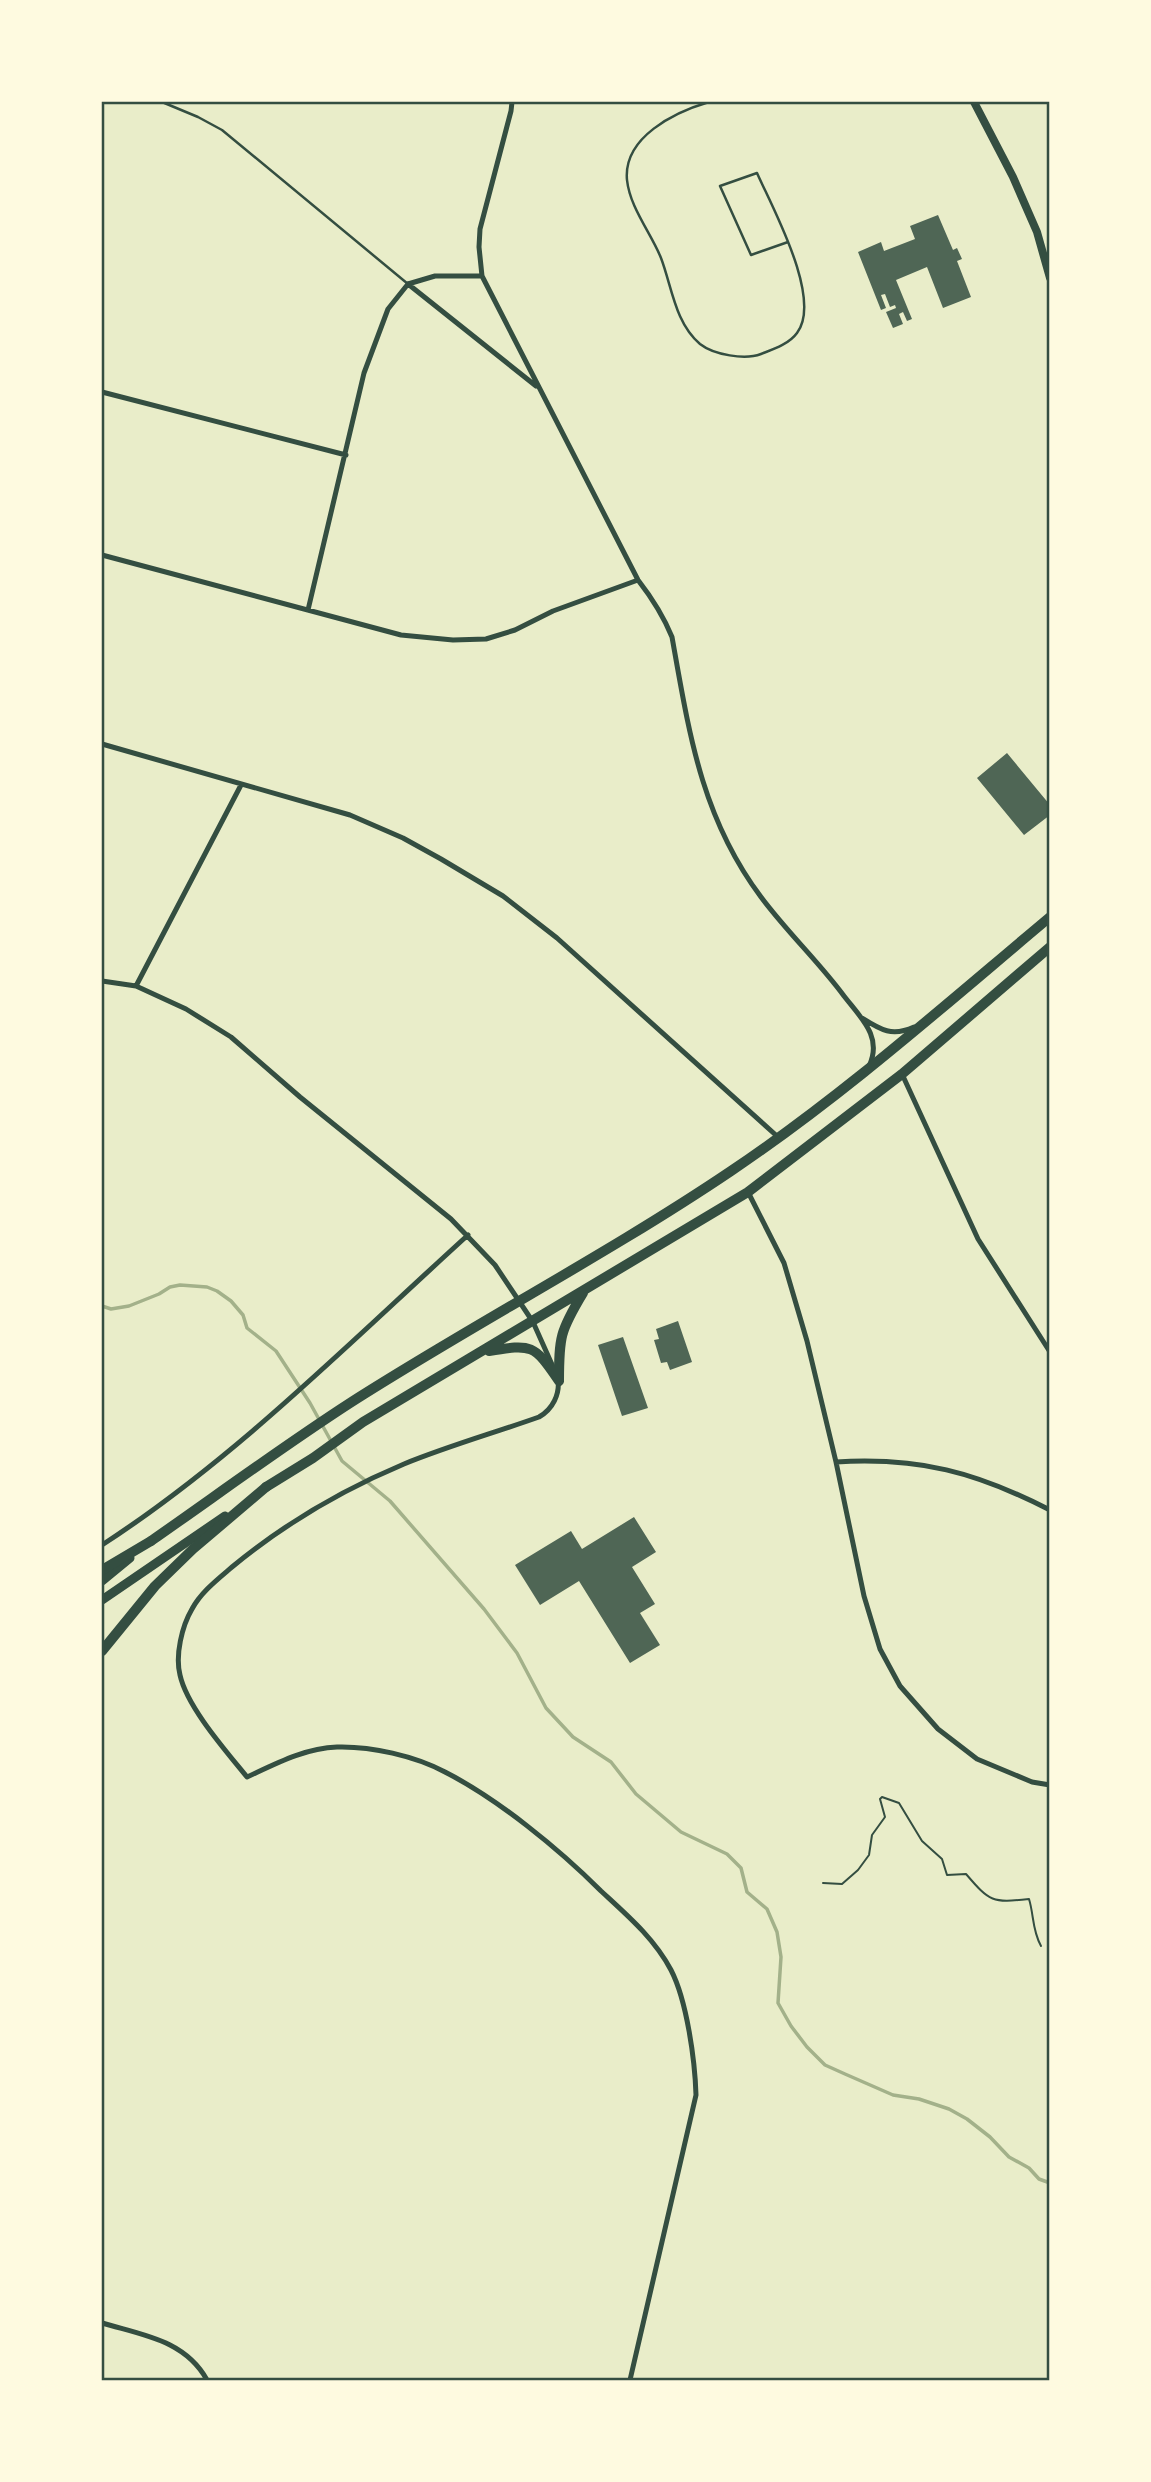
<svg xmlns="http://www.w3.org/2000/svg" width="1151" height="2482" font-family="Lato,sans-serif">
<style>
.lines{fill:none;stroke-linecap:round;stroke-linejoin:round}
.stream{stroke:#a3b18a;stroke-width:3.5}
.building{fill:#4f6655}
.path{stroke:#344e41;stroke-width:2}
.service{stroke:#344e41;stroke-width:2.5}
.minor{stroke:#344e41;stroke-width:5}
.secondary{stroke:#344e41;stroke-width:8}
.primary{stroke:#344e41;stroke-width:9}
.trunk{stroke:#344e41;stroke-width:10}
.motorway{stroke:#344e41;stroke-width:10}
.neatline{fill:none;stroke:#344e41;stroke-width:2.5}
</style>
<rect width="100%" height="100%" fill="#e9edc9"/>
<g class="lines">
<!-- stream -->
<path class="stream" d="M102,1306L111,1309L129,1306L159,1294L170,1287L180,1285L207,1287L217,1291L231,1301L243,1315L247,1328L276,1351L310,1403L342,1461L390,1501L484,1609L517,1653L546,1708L573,1737L611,1762L636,1794L681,1832L727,1854L741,1868L747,1892L767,1909L777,1932L781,1957L778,2003L791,2026L807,2047L825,2065L845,2074L893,2095L919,2099L949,2109L967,2119L990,2137L1009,2157L1029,2168L1039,2179L1050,2183"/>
</g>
<!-- building -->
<path class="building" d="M938,215L953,250L957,248L962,259L957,261L971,297L943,308L927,267L896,280L912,319L907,321L903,312L899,314L903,324L893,328L886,312L896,308L895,305L890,307L885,294L881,295L886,308L881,310L858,252L881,242L884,251L915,239L910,226Z
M1007,753L1050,805V815L1024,835L977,778Z
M678,1321L692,1362L670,1370L667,1362L661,1363L654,1340L659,1339L656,1329Z
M623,1337L648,1408L622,1416L598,1345Z
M634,1517L656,1552L632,1567L655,1604L640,1613L660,1645L630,1663L579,1581L540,1605L515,1565L571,1531L582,1549Z"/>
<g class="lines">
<!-- path -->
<path class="path" d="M823,1883L842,1884L858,1870L869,1855L872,1835L885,1817L880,1799L882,1797L899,1803L922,1841L942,1859L947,1875L966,1874C990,1902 992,1903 1029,1899C1034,1915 1032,1930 1041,1946"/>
<!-- service -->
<path class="service" d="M162,102L198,117L222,130L408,284
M709,102C675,112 623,137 627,180C630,208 651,233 661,258C672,287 675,323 700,344C714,355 745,360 761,354C774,349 789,344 797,333C823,299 772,207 757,173L720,186L751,255L788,242"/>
<!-- minor -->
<path class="minor" d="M512,102L511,111L480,229L479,247L482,276L638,580C652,598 663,615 672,637C689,732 701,817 761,897C787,932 819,962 844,996C861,1018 883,1037 869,1066
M408,284L536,386
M102,392L346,455
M102,555L401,635L453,640L486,639L515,630L553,611L638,580
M308,610L364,373L388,309L408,284L435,276H482
M102,744L350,815L403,838L441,859L503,896L557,938L778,1137
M102,981L136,986L186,1009L231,1037L300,1097L451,1219L495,1265L533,1322L554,1369
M136,986L241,785
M862,1018C881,1030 892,1037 914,1027
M902,1074L978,1239L1050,1352
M748,1192L784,1263L807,1341L836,1462L864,1596L880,1649L900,1686L938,1729L977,1759L1032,1782L1050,1785
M558,1379C560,1394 553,1409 539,1417C494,1433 448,1446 404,1464C342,1490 284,1524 232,1567C218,1579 201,1592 192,1609C182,1626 175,1655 180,1675C187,1707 226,1751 247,1777C275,1764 305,1748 337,1747C371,1746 415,1756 445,1772C498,1799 559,1849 601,1891C627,1915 654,1938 671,1970C687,2001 695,2061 696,2095L630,2380
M836,1462C919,1457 976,1472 1050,1510
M102,1545C236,1458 350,1342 468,1235
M102,2323C142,2335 185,2340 207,2380"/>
<!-- secondary -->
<path class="secondary" d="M974,102L1013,177L1037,232L1050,278"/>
<!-- primary -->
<path class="primary" d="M102,1581L130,1558
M102,1600L225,1516"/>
<!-- trunk -->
<path class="trunk" d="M489,1351C532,1344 534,1344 559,1381
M559,1381C559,1337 560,1331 583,1293
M266,1487L313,1458L363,1422L748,1192L902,1074L1050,947
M151,1541C217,1495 282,1447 350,1403C475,1323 608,1254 731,1171C844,1095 946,1004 1050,917"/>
<!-- motorway -->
<path class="motorway" d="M102,1570L151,1541
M102,1651L155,1586L193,1549L266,1487"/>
</g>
<!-- border -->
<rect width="1151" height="2482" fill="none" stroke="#fefae0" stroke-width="206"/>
<rect x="103" y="103" width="945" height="2276" class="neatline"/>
</svg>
